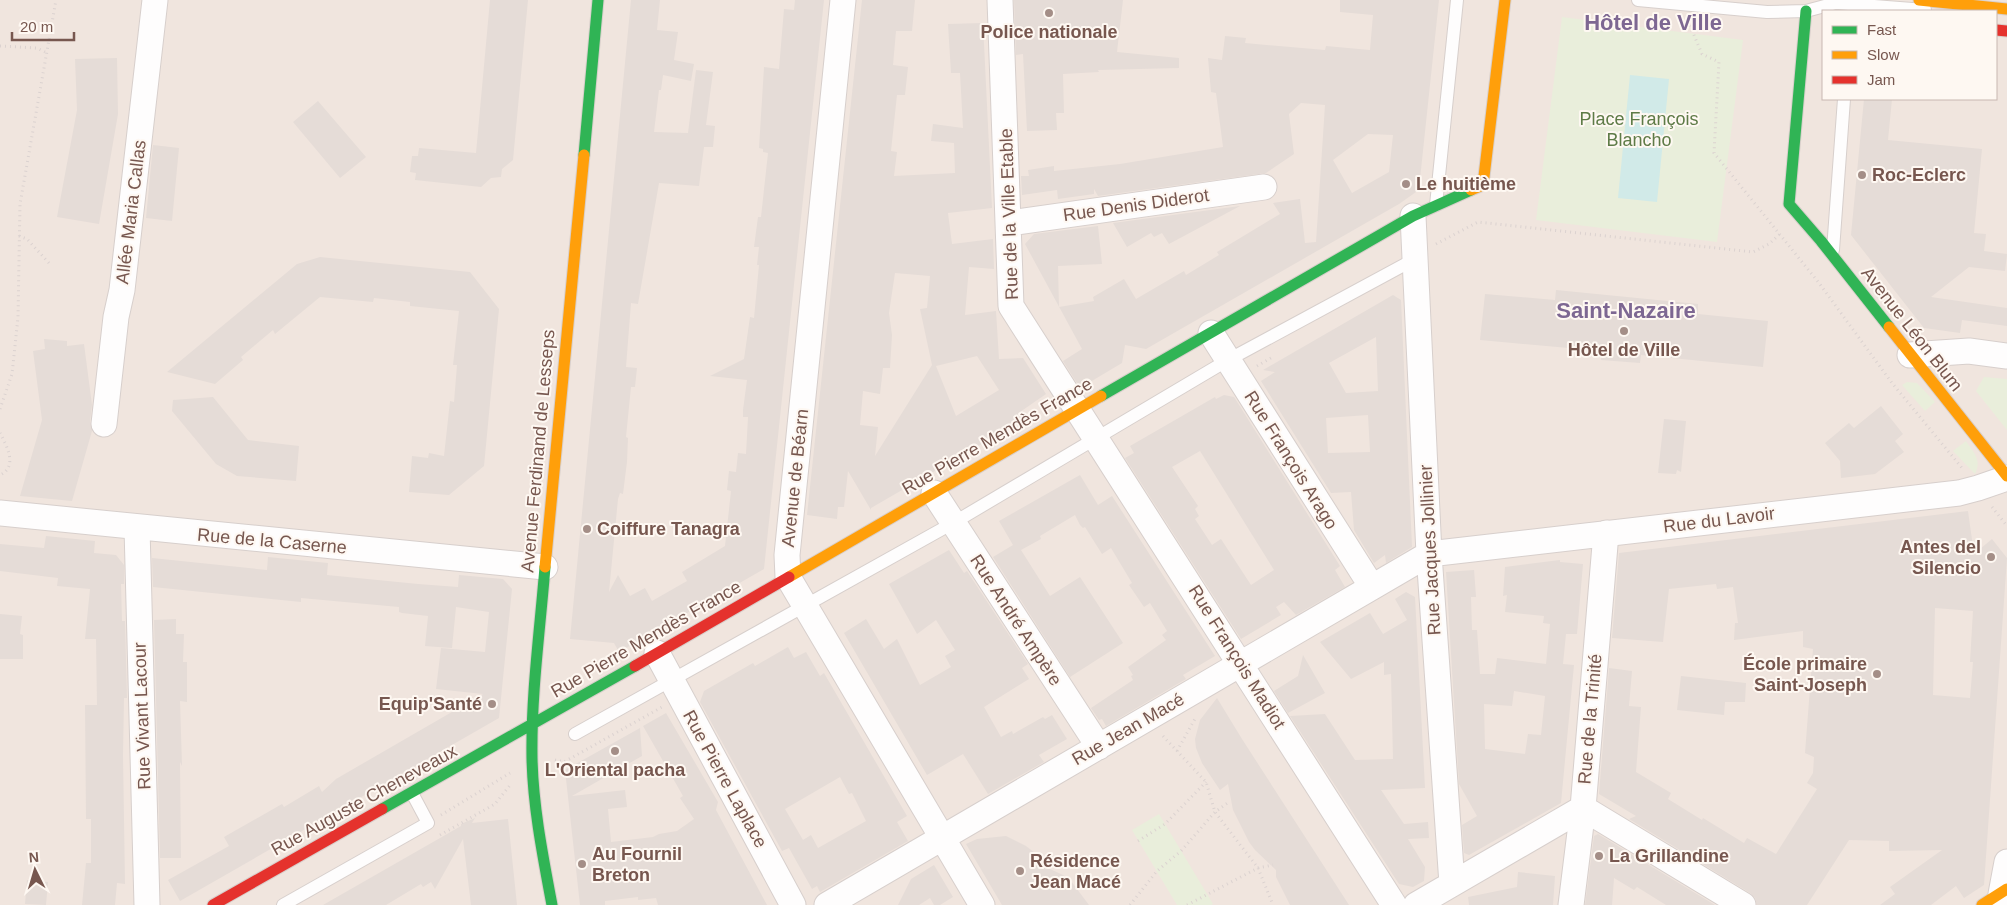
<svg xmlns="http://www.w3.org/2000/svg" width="2007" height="905" font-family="Helvetica,sans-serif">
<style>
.residential{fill:#f0e5de;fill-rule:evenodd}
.green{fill:#e9eedb}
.water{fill:#d1eae8}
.building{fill:#e5dcd7;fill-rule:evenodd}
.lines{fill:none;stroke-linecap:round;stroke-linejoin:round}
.lane-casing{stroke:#d7cfcc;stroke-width:14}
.street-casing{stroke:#d7cfcc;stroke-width:27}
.fast-casing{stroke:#d8cfcb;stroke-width:13}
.slow-casing{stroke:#d8cfcb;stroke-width:13}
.jam-casing{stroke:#d8cfcb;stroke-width:13}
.path{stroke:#dbd2d0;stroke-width:3;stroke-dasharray:1 4;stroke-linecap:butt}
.lane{stroke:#fefdfd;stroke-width:12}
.street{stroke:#fefdfd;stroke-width:25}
.fast{stroke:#30b455;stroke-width:11}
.slow{stroke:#ff9f0a;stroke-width:11}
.jam{stroke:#e5322d;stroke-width:11}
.poi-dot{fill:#a48e87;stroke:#fef8f2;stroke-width:2}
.labels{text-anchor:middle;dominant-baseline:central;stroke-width:4;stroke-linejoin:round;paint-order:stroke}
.poi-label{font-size:18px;font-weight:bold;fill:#77574f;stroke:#fef8f2;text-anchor:start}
.park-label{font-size:18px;fill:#5e7b47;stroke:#fef8f2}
.street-label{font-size:18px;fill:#77574f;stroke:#fef8f2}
.district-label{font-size:22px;font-weight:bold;fill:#7d6792;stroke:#fef8f2}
</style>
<rect width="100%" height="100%" fill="#f8f4f0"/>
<!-- residential -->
<path class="residential" d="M0,0H2007V905H0ZM1823,11H1996V99H1823Z"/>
<!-- green -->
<path class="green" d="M1562,17L1743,40L1717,242L1536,220Z
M1984,377L2007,379V430L1976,391Z
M1907,382L1917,383L1935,402L1925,411L1902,385Z
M1966,441C1974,453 1982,460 1975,474L1953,451Z
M1159,814L1213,904L1211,905H1177L1132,830Z"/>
<!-- water -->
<path class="water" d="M1630,75L1669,79L1657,202L1618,198Z"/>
<!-- building -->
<path class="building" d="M490,0H528L513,160L502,169L501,177L491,178L481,187L415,180L416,173L410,172L412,156H418L419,148L476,153Z
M631,0H660L657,30L678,32L674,60L694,64L691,81L663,75L661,90H659L654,132L688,133L696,70L713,72L706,125L715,126L713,147H704L699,186L659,183L638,304L631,303L626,367L637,368L635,387H631L626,437L628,438L627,462L623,494L620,493L618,499L609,592L618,575L630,596L645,588L652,601L687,581L682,572L725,546L731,491L727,490L729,471L736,472L738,453L746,454L748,417H743V410L747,380L710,376L744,359L750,317L754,318L759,265H757L759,247H754L758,217H761L768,153L763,152V149L759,148L764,67L779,69L784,9L794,10L795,0H824L764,569L619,652L614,643L570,639Z
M862,0H915L912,31H896L893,65L908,67L905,95H897L891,151L897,152L894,176L955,173L954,143L931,141L933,124L963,128L960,73H951L948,24L983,23L992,208L948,213L952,244L993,239L994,269L969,267L965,315L996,311L999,359L1023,358L1046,394L1020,412L1025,419L871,508V510L848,471L844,507H838L837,519L807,515ZM895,273L930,276L927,308L920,309L932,365L875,456L878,427L860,425L863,391L880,394L883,368H890L892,335L889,313ZM977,356L999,390L956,416L936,366Z
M1014,0H1123L1117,52L1179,58V68L1098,70L1099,72L1063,74L1064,113H1056L1057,130L1027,131L1023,54L1016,55Z
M1340,0H1439L1420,179L1416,192L1399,204L1146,349L1125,345L1122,363L1080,388L1063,361L1082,349L1025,244L1034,234L1098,226L1102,264L1058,266L1059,307L1094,301L1093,297L1124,279L1136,299L1184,271L1186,275L1219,255L1217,252L1280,214L1273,203L1300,199L1305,243L1316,242L1325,105L1301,103L1289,114L1294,154L1266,173L1098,196L1094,189V194L1058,199L1057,190L1022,195L1021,176H1029L1028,170L1054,166V171L1120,164L1223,147L1216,93L1211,92L1208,58L1222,60L1225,36L1246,38L1245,43L1279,46L1325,50L1326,46L1370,50L1373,15L1340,12ZM1368,134L1393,135L1389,172L1352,193L1333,160Z
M117,58L118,114L99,224L57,217L77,110L75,59Z
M1864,99H1892L1888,140L1982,149L1974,233L1986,234L1984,251L2007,254L2005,271L1969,267L1931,297L2007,308V326L1962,320L1960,333L1924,328L1851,235Z
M318,101L366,157L340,178L293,122Z
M153,145L179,148L172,221L146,218Z
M1240,206L1169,244L1162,233L1154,237L1151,233L1127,247L1113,223Z
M320,257L470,272L499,309L484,466L449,495L409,492L412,456L428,458L429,453L444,456L450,401L454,402L457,365H453L459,311L410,306V302L374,298L373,302L320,297L275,334L273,330L241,357L243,360L215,384L167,372L297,264Z
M1556,290L1698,304V314L1768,321L1763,367L1641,355L1640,363L1601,360L1602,351L1480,340L1485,294L1555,300Z
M1393,295L1401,300L1412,547L1386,563L1385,555L1374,563L1354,530L1351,492L1331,493L1261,381L1275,372L1263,370ZM1376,337L1378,391L1346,393L1329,363ZM1368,415L1370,452L1328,453L1326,418Z
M44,339L67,341V346L84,344L92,405L90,422L92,431L72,501L20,496L42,420L33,351L45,349Z
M1224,395L1234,397L1236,400L1340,566L1335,570L1345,587L1296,615L1284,602L1276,607L1281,615L1241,639L1125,458L1134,453L1130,446L1215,397L1216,399ZM1200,451L1274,570L1251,585L1221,539L1212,545L1195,519L1199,516L1195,509L1198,506L1172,467Z
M213,397L248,440L299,446L296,481L237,476L216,464L172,411L173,400Z
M1881,406L1903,434L1895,441L1904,452L1875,474L1841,478L1840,461L1825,443L1849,423L1854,428Z
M1664,419L1686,421L1681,472L1677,470L1676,474L1658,473Z
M1080,475L1098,505L1112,496L1215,656L1183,675L1186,679L1106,726L1102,719L1099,720L1091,708L1133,680L1131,676L1133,675L1128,667L1166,640L1162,635L1167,631L1150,603L1144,607L1129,585L1132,583L1111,548L1102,554L1085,527L1083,528L1080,525L1075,515L1040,536L1041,539L1021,550L1050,596L1080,577L1123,643L1070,677L993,557L1013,545L999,521Z
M1968,511L1974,554L1992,539L2007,558L1984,885L1964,898L1956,886L1931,905H1880L1895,894L1890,887L1942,850L1889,851V841L1849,840L1807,905H1757L1755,898L1750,893L1629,819L1636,816L1599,794L1609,668L1632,671L1629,706L1641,707L1636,772L1671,793L1668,799L1702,820L1703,818L1744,843L1747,838L1776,854L1817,789L1807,783L1813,773L1814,757L1805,753L1813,649L1803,647V631L1734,640L1735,623H1738L1733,587L1717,589L1716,584L1669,589L1663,642L1612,638L1619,553ZM1935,608L1973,611L1970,662H1973L1970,698L1933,695Z
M46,536L95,541L94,553L116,555L124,565V584H121L122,621H125L127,698H124L123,755L125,884L117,883L115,905H82L86,863H91V819H86L85,705H97L96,639H85L90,589L57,586L58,578L0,571V544L44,548Z
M949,550L964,573L967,571L1028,664L1022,668L1029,679L984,707L1001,737L1012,731L1013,734L1043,717L1045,719L1052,715L1067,739L1039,755L1044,762L988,794L963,754L927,775L844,633L866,619L884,649L897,639L920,685L951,667L945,656L955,650L936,620L917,634L889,584Z
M268,557L328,563L327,575L418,584L458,587L459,575L503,579L512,589L499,718L180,901L168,880L229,846L224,837L282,804L284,807L319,786L322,792L336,779L483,694L436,689L441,648L485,652L489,612L456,607L452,648L425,646L428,616L402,613L399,612V607L301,598V602L153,587L152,558L267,570Z
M1560,560V562L1583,564L1577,634H1566L1563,664L1574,665L1561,803L1469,855L1464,853L1462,825L1477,816L1459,784L1446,572L1474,570L1476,597H1471L1472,630H1477L1480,674H1495L1497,658L1546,664L1550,624L1543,623L1544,616L1505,612L1507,595L1503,596L1505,567ZM1514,691L1545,696L1541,735L1528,734L1525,754L1485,749L1484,704L1512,706Z
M1406,592L1415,597L1425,788L1381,790L1404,824L1428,822L1429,838L1408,839L1425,867L1424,881L1413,887L1399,884L1290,716L1325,714L1355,760L1393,759L1391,674L1384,675V662L1351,679L1320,642L1370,613L1383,634L1407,620L1395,599Z
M0,614L22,616L20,634L23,635V659H0Z
M176,619V634H184L183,662H187V702L180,701L182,766L180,762L181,858H160L154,620Z
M788,647L794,658L806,652L820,676L824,673L907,816L897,822L908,841L820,892L817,886L812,889L789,848L782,851L700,702L704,691L753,663L755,666ZM840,777L849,794L852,793L866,821L818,848L811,835L803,840L785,809Z
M1303,655L1325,693L1288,713L1274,691L1298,676Z
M1681,676L1746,683L1745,702H1725L1724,715L1677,710Z
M1217,698L1242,739L1349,905H1290L1276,877V870L1255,850L1249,842L1233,810L1228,784L1220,790L1202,763L1196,748L1195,739L1200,720Z
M666,713L718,802L716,810L767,905H658L656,898L638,900V897L605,901V905H580L565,770L640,728L642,756L572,796L625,790L627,807L608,809L611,842L653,837L659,834L677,831L694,819L680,798L683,796L643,726Z
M475,818L472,823L508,819L517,905H471L463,839L435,889L431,882L423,887L421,884L386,905H323L461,826V824Z
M1598,834L1715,905H1666L1637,887L1634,890L1614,878L1612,905H1585L1594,836Z
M1006,836L1026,846L1040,857L1050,869L1063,875L1071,881L1089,905H1002L966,844L977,839Z
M934,865L953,897L940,905H934L930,898L919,905H898L911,879Z
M1518,872L1555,876L1553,905H1469L1468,897L1517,887Z
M27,880L48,882L46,905L25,904Z"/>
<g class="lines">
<!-- lane casing -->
<g class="lane-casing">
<path id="lane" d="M1638,0L1767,12L1806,11L1836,3L1925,10
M1436,205L1457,0
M1833,250L1844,99
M575,734L953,523L1228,360L1415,259
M283,905L428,823L412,793"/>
</g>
<!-- street casing -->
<g class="street-casing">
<path id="street" d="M843,0L787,555L788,577L982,905
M1000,0L1011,306L1394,905
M1413,216L1429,554L1452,884
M1009,223L1264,187
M1211,333L1372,587
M1910,355L1969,351L2007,356
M104,424L116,317L122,290L155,0
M934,493L1099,747
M0,513L545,567
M137,528L147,905
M657,653L793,905
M827,905L1429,554L1959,493L1978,488L2007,478
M1416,905L1583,808L1743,905
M1571,905L1583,808L1606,533
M2003,905L2001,894L2007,862"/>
</g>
<!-- fast casing -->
<g class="fast-casing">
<path id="fast" d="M1806,11L1789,204L1821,241L1889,327
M584,155L598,0
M1101,396L1413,216L1471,190
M545,567C540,630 531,694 532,758C533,807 543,857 552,905
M382,809L635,666"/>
</g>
<!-- slow casing -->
<g class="slow-casing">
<path id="slow" d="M1919,0L2007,9
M1471,190L1483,185L1505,0
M1889,327L2007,476
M545,567L584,155
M789,577L1101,396
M1982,905L2007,889"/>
</g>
<!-- jam casing -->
<g class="jam-casing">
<path id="jam" d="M1996,30L2007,31
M635,666L789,577
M213,905L382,809"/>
</g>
<!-- path -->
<path class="path" d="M1688,21L1702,54L1719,62L1714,153L1819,283L1892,383L1962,468
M0,46L37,48L47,53
M19,236L27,239L49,263
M1436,244L1478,222L1753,252L1769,244L1781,233
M1257,366L1271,358
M0,409L12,374L15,346L18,317L20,204L56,0
M0,433C7,446 18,467 0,475
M1992,507L2007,526
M1163,736L1206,782L1215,812L1258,868L1273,905
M1177,751L1196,717
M555,760L564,762L662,707
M441,815L510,773
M440,835L495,804L511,784
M1138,841L1165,824L1206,782
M1130,905L1157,871L1181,851L1215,812L1229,802
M1187,905L1258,868L1273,865"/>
<!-- lane -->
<use href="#lane" class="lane"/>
<!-- street -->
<use href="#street" class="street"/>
<!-- fast -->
<use href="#fast" class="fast"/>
<!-- slow -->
<use href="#slow" class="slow"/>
<!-- jam -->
<use href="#jam" class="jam"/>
</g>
<!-- markers -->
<g class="poi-dot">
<circle cx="1049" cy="13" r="5"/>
<circle cx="1862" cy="175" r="5"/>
<circle cx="1406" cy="184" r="5"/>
<circle cx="1624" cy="331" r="5"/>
<circle cx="587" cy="529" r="5"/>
<circle cx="1991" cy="557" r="5"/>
<circle cx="1877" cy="674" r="5"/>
<circle cx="492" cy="704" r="5"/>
<circle cx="615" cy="751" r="5"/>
<circle cx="1599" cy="856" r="5"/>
<circle cx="582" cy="864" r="5"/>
<circle cx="1020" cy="871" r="5"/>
</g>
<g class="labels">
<!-- poi labels -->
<g class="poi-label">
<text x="1049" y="32" text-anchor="middle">Police nationale</text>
<text x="1872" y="175">Roc-Eclerc</text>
<text x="1416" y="184">Le huitième</text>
<text x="1624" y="350" text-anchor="middle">Hôtel de Ville</text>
<text x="597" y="529">Coiffure Tanagra</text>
<text x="1981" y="547" text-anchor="end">Antes del<tspan x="1981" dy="21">Silencio</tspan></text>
<text x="1867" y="664" text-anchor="end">École primaire<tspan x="1867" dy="21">Saint-Joseph</tspan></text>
<text x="482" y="704" text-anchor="end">Equip'Santé</text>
<text x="615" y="770" text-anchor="middle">L'Oriental pacha</text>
<text x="592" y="854">Au Fournil<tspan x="592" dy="21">Breton</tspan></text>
<text x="1609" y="856">La Grillandine</text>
<text x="1030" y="861">Résidence<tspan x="1030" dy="21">Jean Macé</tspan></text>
</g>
<!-- park labels -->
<g class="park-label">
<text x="1639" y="119">Place François<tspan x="1639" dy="21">Blancho</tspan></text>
</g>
<!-- street labels -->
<g class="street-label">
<text transform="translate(1136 205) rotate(-8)">Rue Denis Diderot</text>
<text transform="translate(131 212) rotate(-83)">Allée Maria Callas</text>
<text transform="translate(1009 214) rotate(-92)">Rue de la Ville Etable</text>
<text transform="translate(1912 329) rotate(52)">Avenue Léon Blum</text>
<text transform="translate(997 436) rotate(-30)">Rue Pierre Mendès France</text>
<text transform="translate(538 451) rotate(-85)">Avenue Ferdinand de Lesseps</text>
<text transform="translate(1291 460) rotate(58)">Rue François Arago</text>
<text transform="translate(795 478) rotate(-84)">Avenue de Béarn</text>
<text transform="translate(1719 520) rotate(-7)">Rue du Lavoir</text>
<text transform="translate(272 541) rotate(5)">Rue de la Caserne</text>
<text transform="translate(1430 550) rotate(-93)">Rue Jacques Jollinier</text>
<text transform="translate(1016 620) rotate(57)">Rue André Ampère</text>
<text transform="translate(646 639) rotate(-30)">Rue Pierre Mendès France</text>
<text transform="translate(1237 657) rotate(58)">Rue François Madiot</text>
<text transform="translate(142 716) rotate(-92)">Rue Vivant Lacour</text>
<text transform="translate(1590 719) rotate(-85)">Rue de la Trinité</text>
<text transform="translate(1128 729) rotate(-30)">Rue Jean Macé</text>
<text transform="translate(725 779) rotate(61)">Rue Pierre Laplace</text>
<text transform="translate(364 800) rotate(-29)">Rue Auguste Cheneveaux</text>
</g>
<!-- district labels -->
<g class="district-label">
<text x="1653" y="22">Hôtel de Ville</text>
<text x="1626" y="310">Saint-Nazaire</text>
</g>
</g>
<!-- legend -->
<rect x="1822" y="10" width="175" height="90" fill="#fef8f2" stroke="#c8b8b1"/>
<rect x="1832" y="26" width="25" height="8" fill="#30b455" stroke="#c8b8b1"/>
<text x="1867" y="35" font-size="15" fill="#77574f">Fast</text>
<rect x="1832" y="51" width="25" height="8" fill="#ff9f0a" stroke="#c8b8b1"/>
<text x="1867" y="60" font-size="15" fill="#77574f">Slow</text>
<rect x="1832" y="76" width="25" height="8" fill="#e5322d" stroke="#c8b8b1"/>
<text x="1867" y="85" font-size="15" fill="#77574f">Jam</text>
<!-- north arrow -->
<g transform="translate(35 870) rotate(355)" stroke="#fef8f2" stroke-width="4" paint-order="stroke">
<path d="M0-4L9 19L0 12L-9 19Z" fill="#77574f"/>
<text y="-8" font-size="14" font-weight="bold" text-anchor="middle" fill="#77574f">N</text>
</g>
<!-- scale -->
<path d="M12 32v8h62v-8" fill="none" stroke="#77574f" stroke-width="2.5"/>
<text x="20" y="32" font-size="15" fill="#77574f" stroke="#fef8f2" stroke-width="4" paint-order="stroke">20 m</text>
</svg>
